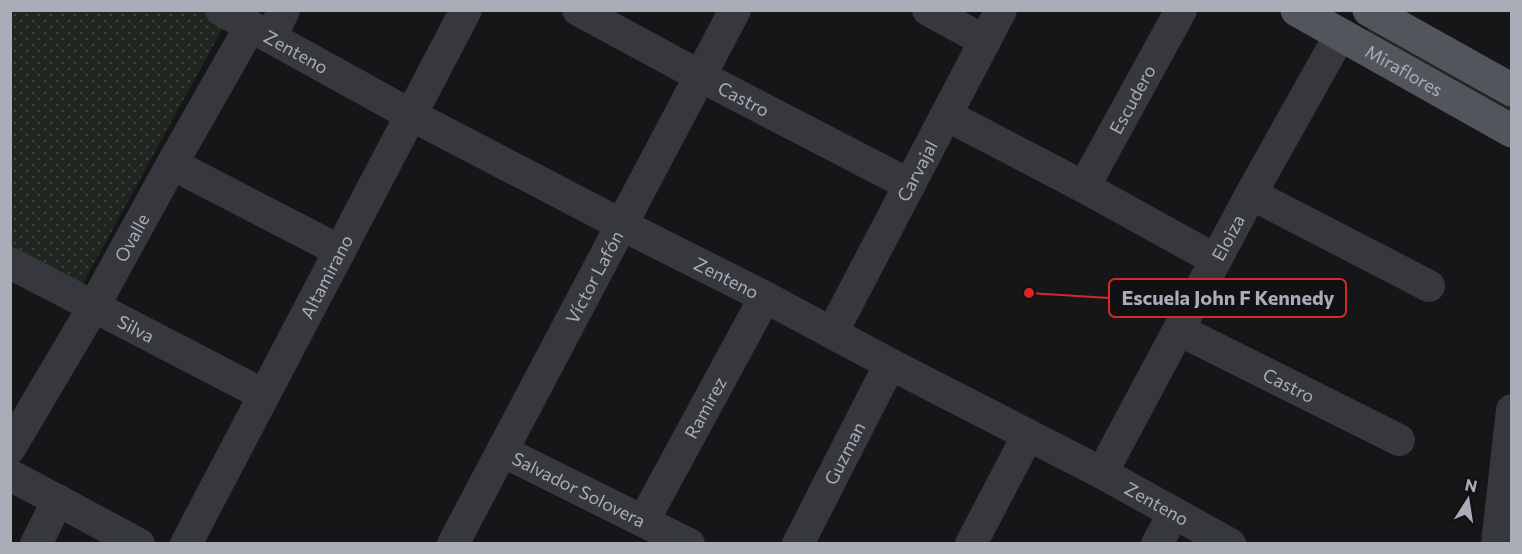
<svg xmlns="http://www.w3.org/2000/svg" width="1522" height="554" font-family="Commissioner,sans-serif">
<style>
.grass{fill:#1e261f}
.park{fill:url(#park-dots)}
.lines{fill:none;stroke-linecap:round;stroke-linejoin:round}
.minor{stroke:#37383d;stroke-width:32}
.major{stroke:#53555c;stroke-width:33}
.labels{text-anchor:middle;dominant-baseline:central;stroke-width:4.5;stroke-linejoin:round;paint-order:stroke}
.street-label{font-size:18px;fill:#a8adb8;stroke:#111113}
.leader{fill:none;stroke:#d62828;stroke-width:2}
.callout-dot{fill:#d62828;stroke:#111113;stroke-width:2}
.callout{fill:#111113;stroke:#d62828;stroke-width:2}
.callout-label{font-size:20px;text-anchor:middle;font-weight:bold;fill:#a8adb8}
</style>
<defs>
<pattern id="park-dots" width="8" height="8" patternUnits="userSpaceOnUse" patternTransform="scale(1.5)"><rect width="8" height="8" fill="#1e261f"/><path d="M2 2h.1M6 6h.1" fill="none" stroke="#3c433d" stroke-width="1.8" stroke-linecap="round"/></pattern>
</defs>
<rect width="100%" height="100%" fill="#161618"/>
<!-- grass -->
<path class="grass" d="M1368,27L1511,106V118L1365,35Z"/>
<!-- park -->
<path class="park" d="M10,11H203L226,22L80,289L11,252Z"/>
<g class="lines">
<!-- minor -->
<g class="minor">
<path id="s1" d="M221,10L411,115L622,225L765,297L890,364L1102,473L1230,544"/>
<path id="s2" d="M578,10L700,76L910,185"/>
<path d="M928,10L985,41"/>
<path d="M271,37L284,10"/>
<path d="M946,115L1084,187L1216,260"/>
<path d="M172,164L340,251"/>
<path id="s3" d="M1084,187L1181,10"/>
<path d="M1251,194L1429,286"/>
<path id="s4" d="M10,263L264,395"/>
<path id="s5" d="M1179,330L1399,440"/>
<path id="s6" d="M832,333L1001,10"/>
<path id="s7" d="M10,448L94,306L172,164L250,27"/>
<path id="s8" d="M502,451L689,544"/>
<path id="s9" d="M1102,473L1251,194L1340,35"/>
<path d="M10,475L139,544"/>
<path id="s10" d="M644,520L765,297"/>
<path d="M36,544L58,500"/>
<path id="s11" d="M186,544L466,10"/>
<path id="s12" d="M453,544L735,10"/>
<path id="s13" d="M798,544L890,364"/>
<path d="M971,544L1028,435"/>
<path d="M1157,544L1174,513"/>
<path d="M1497,544L1512,410"/>
</g>
<!-- major -->
<g class="major">
<path id="s14" d="M1297,10L1512,131"/>
<path d="M1369,10L1512,90"/>
</g>
</g>
<g class="labels">
<!-- street labels -->
<g class="street-label">
<text stroke="none"><textPath href="#s1" startOffset="86">Zenteno</textPath></text>
<text stroke="none"><textPath href="#s14" startOffset="123">Miraflores</textPath></text>
<text stroke="none"><textPath href="#s2" startOffset="188">Castro</textPath></text>
<text stroke="none"><textPath href="#s3" startOffset="100">Escudero</textPath></text>
<text stroke="none"><textPath href="#s6" startOffset="183">Carvajal</textPath></text>
<text stroke="none"><textPath href="#s9" startOffset="267">Eloiza</textPath></text>
<text stroke="none"><textPath href="#s7" startOffset="243">Ovalle</textPath></text>
<text stroke="none"><textPath href="#s11" startOffset="302">Altamirano</textPath></text>
<text stroke="none"><textPath href="#s12" startOffset="302">Víctor Lafón</textPath></text>
<text stroke="none"><textPath href="#s1" startOffset="572">Zenteno</textPath></text>
<text stroke="none"><textPath href="#s4" startOffset="142">Silva</textPath></text>
<text stroke="none"><textPath href="#s5" startOffset="123">Castro</textPath></text>
<text stroke="none"><textPath href="#s10" startOffset="128">Ramirez</textPath></text>
<text stroke="none"><textPath href="#s13" startOffset="102">Guzman</textPath></text>
<text stroke="none"><textPath href="#s8" startOffset="86">Salvador Solovera</textPath></text>
<text stroke="none"><textPath href="#s1" startOffset="1058">Zenteno</textPath></text>
</g>
</g>
<!-- callouts -->
<path class="leader" d="M1029 293L1109 298"/>
<circle class="callout-dot" cx="1029" cy="293" r="6"/>
<rect class="callout" x="1109" y="279" width="237" height="38" rx="6"/>
<g class="callout-label">
<text x="1228" y="305">Escuela John F Kennedy</text>
</g>
<!-- border -->
<rect width="1522" height="554" fill="none" stroke="#a8adb8" stroke-width="24"/>
<!-- north arrow -->
<g transform="translate(1468 500) rotate(12)" stroke="#111113" stroke-width="4.5" paint-order="stroke">
<path d="M0-4.5L10 22L0 15L-10 22Z" fill="#a8adb8"/>
<text y="-9" font-size="16" font-weight="bold" text-anchor="middle" fill="#a8adb8">N</text>
</g>
</svg>
